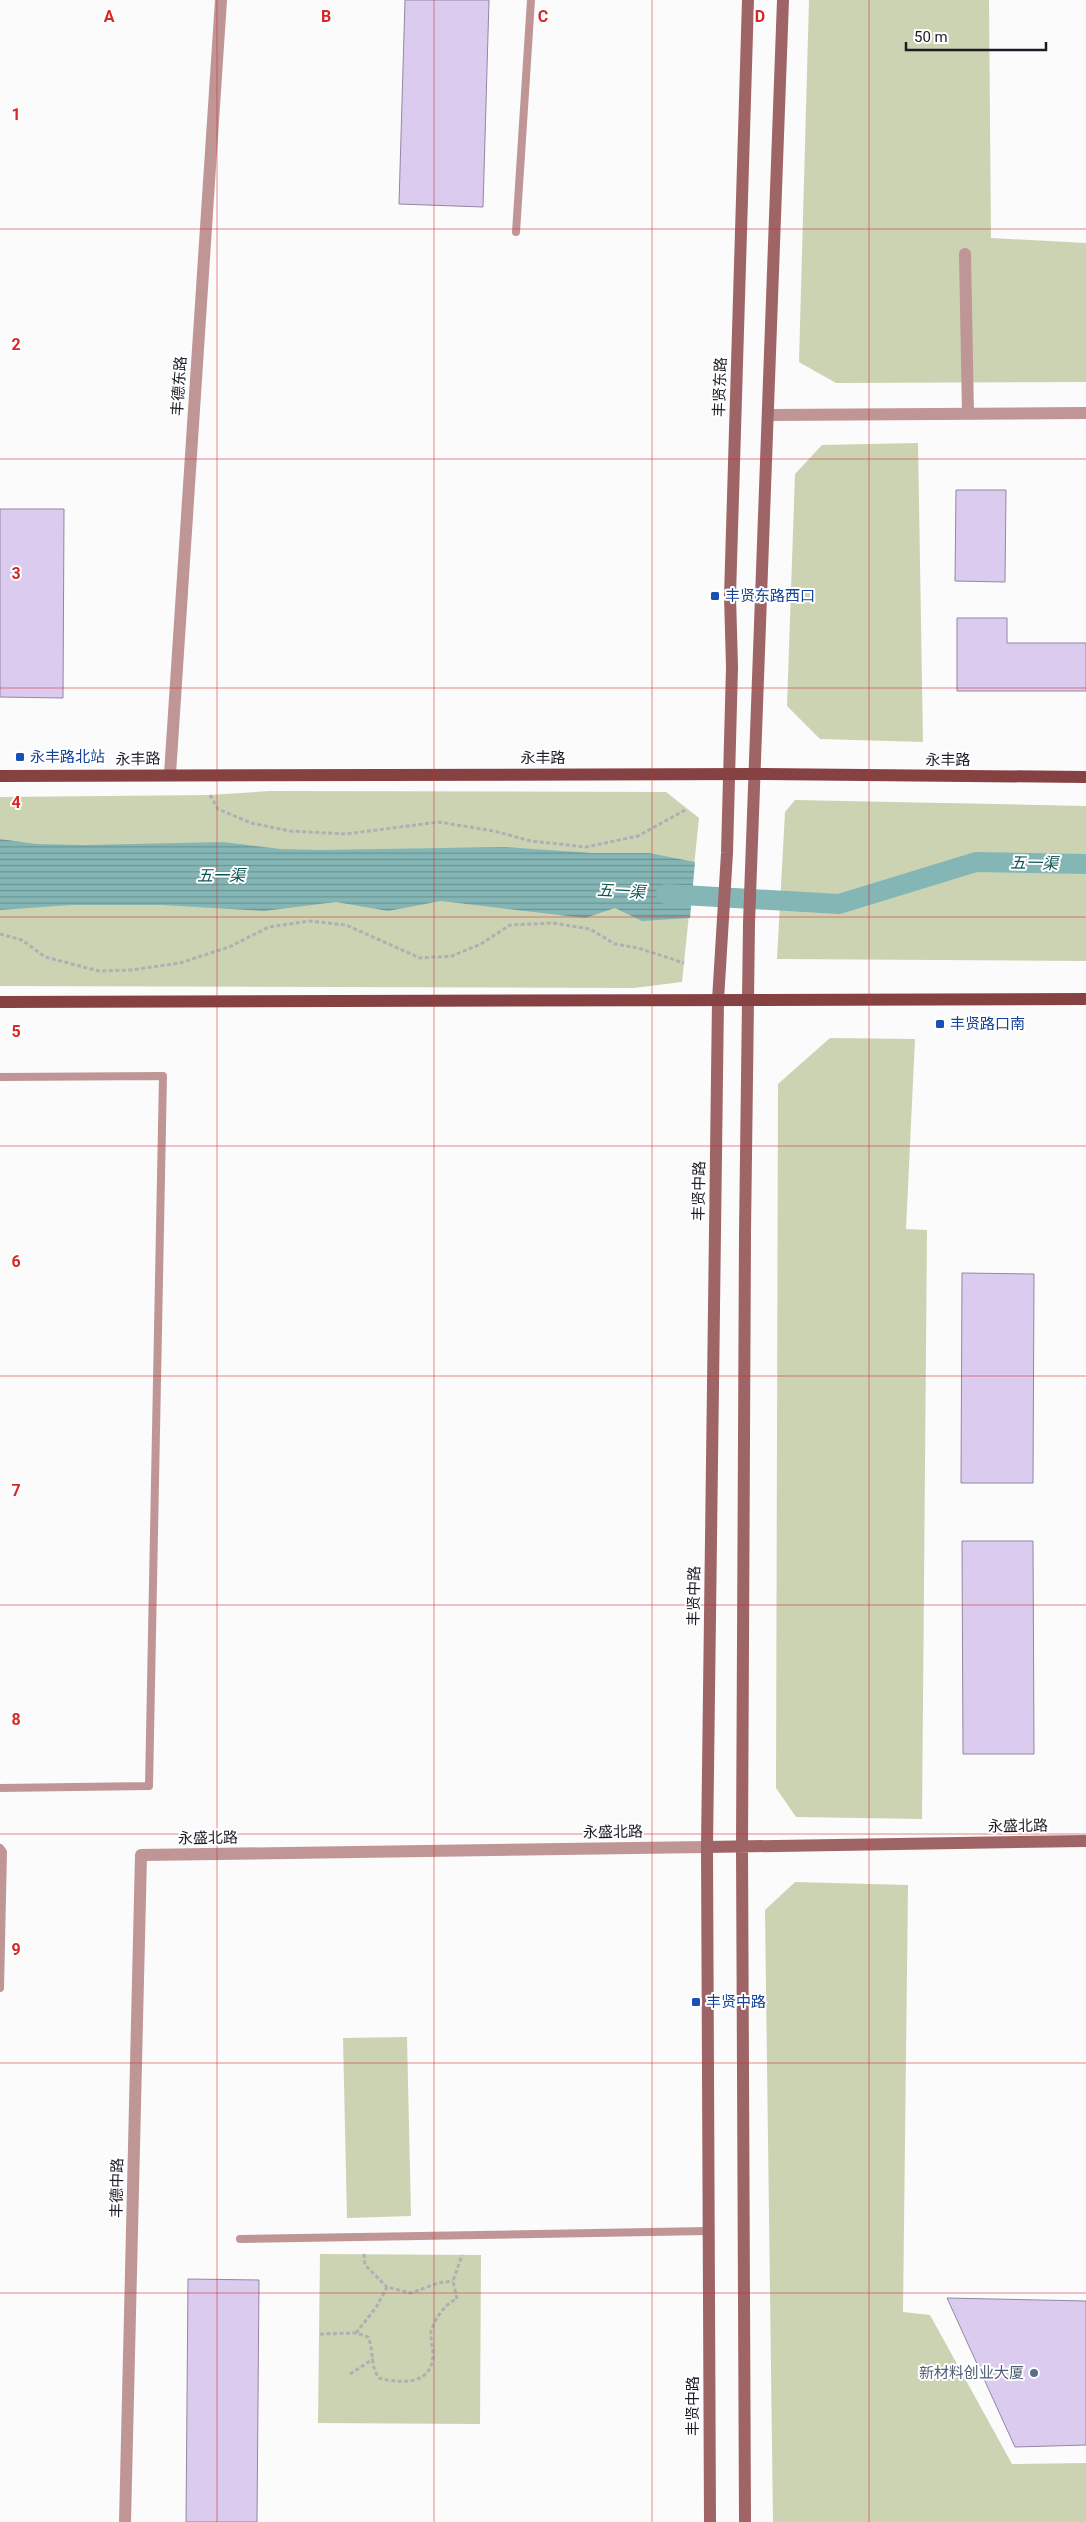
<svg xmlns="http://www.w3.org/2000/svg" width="1086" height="2522" font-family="Roboto,'Noto Sans SC',sans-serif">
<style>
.green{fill:#cbd3b3}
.water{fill:url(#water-rules)}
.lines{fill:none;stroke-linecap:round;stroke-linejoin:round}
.canal{stroke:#85b6b6;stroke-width:20}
.building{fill:#dbcbef;stroke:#9387a2}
.path{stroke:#b0afb2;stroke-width:3;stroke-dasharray:4 2.5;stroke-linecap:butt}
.lane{stroke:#bf9695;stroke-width:8}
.street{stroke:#bf9695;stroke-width:12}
.secondary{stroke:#9f6465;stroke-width:12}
.primary{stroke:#864143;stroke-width:12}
.grid{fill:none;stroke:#d62828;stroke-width:1;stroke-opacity:0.55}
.transit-dot{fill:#1a4fb4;stroke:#fff;stroke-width:2}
.service-dot{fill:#5c6f8a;stroke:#fff;stroke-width:2}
.labels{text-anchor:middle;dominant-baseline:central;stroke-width:4;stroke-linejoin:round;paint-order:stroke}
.street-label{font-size:15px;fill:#1e1b26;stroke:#fff}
.transit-label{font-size:15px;fill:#164399;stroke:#fff;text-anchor:start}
.service-label{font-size:15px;fill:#4e5e75;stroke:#fff;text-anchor:end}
.water-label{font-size:16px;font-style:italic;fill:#0c5555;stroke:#fff}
.grid-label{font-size:16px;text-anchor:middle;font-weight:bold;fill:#d62828;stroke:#fff;stroke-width:4;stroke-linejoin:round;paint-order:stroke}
</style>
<defs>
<pattern id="water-rules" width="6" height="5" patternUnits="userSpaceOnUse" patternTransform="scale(1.25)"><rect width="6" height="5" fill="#85b6b6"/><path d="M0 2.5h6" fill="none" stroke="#6c9394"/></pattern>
</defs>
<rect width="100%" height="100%" fill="#fbfbfb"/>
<!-- green -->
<path class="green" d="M809,0H989L991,238L1086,243V382L836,383L799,362Z
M918,443L923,742L820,739L787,706L795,474L822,445Z
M269,791L666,792L699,818L682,982L634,988L0,986V797L210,795Z
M795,800L1086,806V961L777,959L785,812Z
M830,1038L915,1039L906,1229L927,1230L922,1819L796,1817L776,1788L778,1084Z
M795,1882L908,1885L903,2312L930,2315L1012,2464L1086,2463V2522H773L765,1910Z
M407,2037L411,2216L347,2218L343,2038Z
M320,2254L481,2255L480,2424L318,2423Z"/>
<!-- water -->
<path class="water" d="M0,839L36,844L85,845L223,842L280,849L319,850L505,847L592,853H649L695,862L690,918L642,921L615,908L585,918L441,901L388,911L336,902L264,911L162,905H71L0,910Z"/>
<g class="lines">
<!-- canal -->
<path class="canal" d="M666,894L839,904L976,862L1086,864"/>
</g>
<!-- building -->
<path class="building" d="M405,0H489L483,207L399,204Z
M956,490H1006L1005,582L955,581Z
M0,509H64L63,698L0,697Z
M957,618H1007V643H1086V691H957Z
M962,1273L1034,1274L1033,1483H961Z
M962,1541H1033L1034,1754H963Z
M188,2279L259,2280L257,2522H186Z
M947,2298L1086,2301V2445L1015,2447Z"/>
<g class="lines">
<!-- path -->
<path class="path" d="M210,795L218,809L251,823L290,831L346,834L439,822L494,831L531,841L586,847L638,836L687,809
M0,934L22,940L45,957L99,971L131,970L180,963L229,947L269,927L309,921L346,925L420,958L452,956L481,944L510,925L553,923L590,929L615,944L638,948L684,963
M364,2254L365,2265L387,2287
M356,2333L377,2306L387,2287L411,2293L438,2283L453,2281
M320,2334L356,2333L368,2337C374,2350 370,2366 379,2378C402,2384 432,2385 433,2355C433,2347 430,2339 431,2331C435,2319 445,2303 457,2299L453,2281L462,2255
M350,2374L373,2359"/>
<!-- lane -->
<path class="lane" d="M516,232L531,0
M0,1077L163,1076L149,1786L0,1788
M0,1848L3,1852L0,1988
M240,2239L708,2231"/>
<!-- street -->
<path class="street" d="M965,254L968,414
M769,415L1086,413
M170,774L221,0
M125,2522L141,1855L707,1847"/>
<!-- secondary -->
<path class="secondary" d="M707,1847L1086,1841
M710,2522L707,1847L718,1000L727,853L732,667L730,596L748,0
M745,2522L742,1847L745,1233L749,923L783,0"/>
<!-- primary -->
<path class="primary" d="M0,776L755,774L1086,777
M0,1002L1086,999"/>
</g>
<!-- grid -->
<path class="grid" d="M217,0V2522M434,0V2522M652,0V2522M869,0V2522M0,229H1086M0,459H1086M0,688H1086M0,917H1086M0,1146H1086M0,1376H1086M0,1605H1086M0,1834H1086M0,2063H1086M0,2293H1086"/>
<!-- markers -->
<g class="transit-dot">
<rect x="710" y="591" width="10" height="10" rx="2.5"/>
<rect x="15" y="752" width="10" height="10" rx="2.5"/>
<rect x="935" y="1019" width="10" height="10" rx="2.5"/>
<rect x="691" y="1997" width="10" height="10" rx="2.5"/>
</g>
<circle class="service-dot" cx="1034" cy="2373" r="5"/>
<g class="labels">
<!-- street labels -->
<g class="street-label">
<text transform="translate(179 386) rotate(-86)">丰德东路</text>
<text transform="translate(720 387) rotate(-88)">丰贤东路</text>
<text x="543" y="758">永丰路</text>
<text transform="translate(138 759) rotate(-1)">永丰路</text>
<text x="948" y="760">永丰路</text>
<text transform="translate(699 1191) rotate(-89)">丰贤中路</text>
<text transform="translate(694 1596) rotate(-89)">丰贤中路</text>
<text transform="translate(1018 1826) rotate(-1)">永盛北路</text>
<text transform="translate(613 1832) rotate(-1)">永盛北路</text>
<text transform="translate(208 1838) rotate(-1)">永盛北路</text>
<text transform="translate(117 2188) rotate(-89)">丰德中路</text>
<text transform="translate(693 2406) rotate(-90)">丰贤中路</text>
</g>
<!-- transit labels -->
<g class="transit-label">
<text x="725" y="596">丰贤东路西口</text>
<text x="30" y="757">永丰路北站</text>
<text x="950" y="1024">丰贤路口南</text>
<text x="706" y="2002">丰贤中路</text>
</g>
<!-- service labels -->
<g class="service-label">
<text x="1024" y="2373">新材料创业大厦</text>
</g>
<!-- water labels -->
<g class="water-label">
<text transform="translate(1034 863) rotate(1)">五一渠</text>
<text x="221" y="875">五一渠</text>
<text transform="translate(621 891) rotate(3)">五一渠</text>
</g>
</g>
<g class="grid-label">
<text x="109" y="22">A</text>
<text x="326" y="22">B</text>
<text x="543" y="22">C</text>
<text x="760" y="22">D</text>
<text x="16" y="120">1</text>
<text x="16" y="350">2</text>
<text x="16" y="579">3</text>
<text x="16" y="808">4</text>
<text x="16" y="1037">5</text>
<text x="16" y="1267">6</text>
<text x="16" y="1496">7</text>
<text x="16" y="1725">8</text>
<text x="16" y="1955">9</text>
</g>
<!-- scale -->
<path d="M906 42v8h140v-8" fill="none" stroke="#1e1b26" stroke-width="2.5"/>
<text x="914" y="42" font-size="15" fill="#1e1b26" stroke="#ffffff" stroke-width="4" paint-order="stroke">50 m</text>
</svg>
